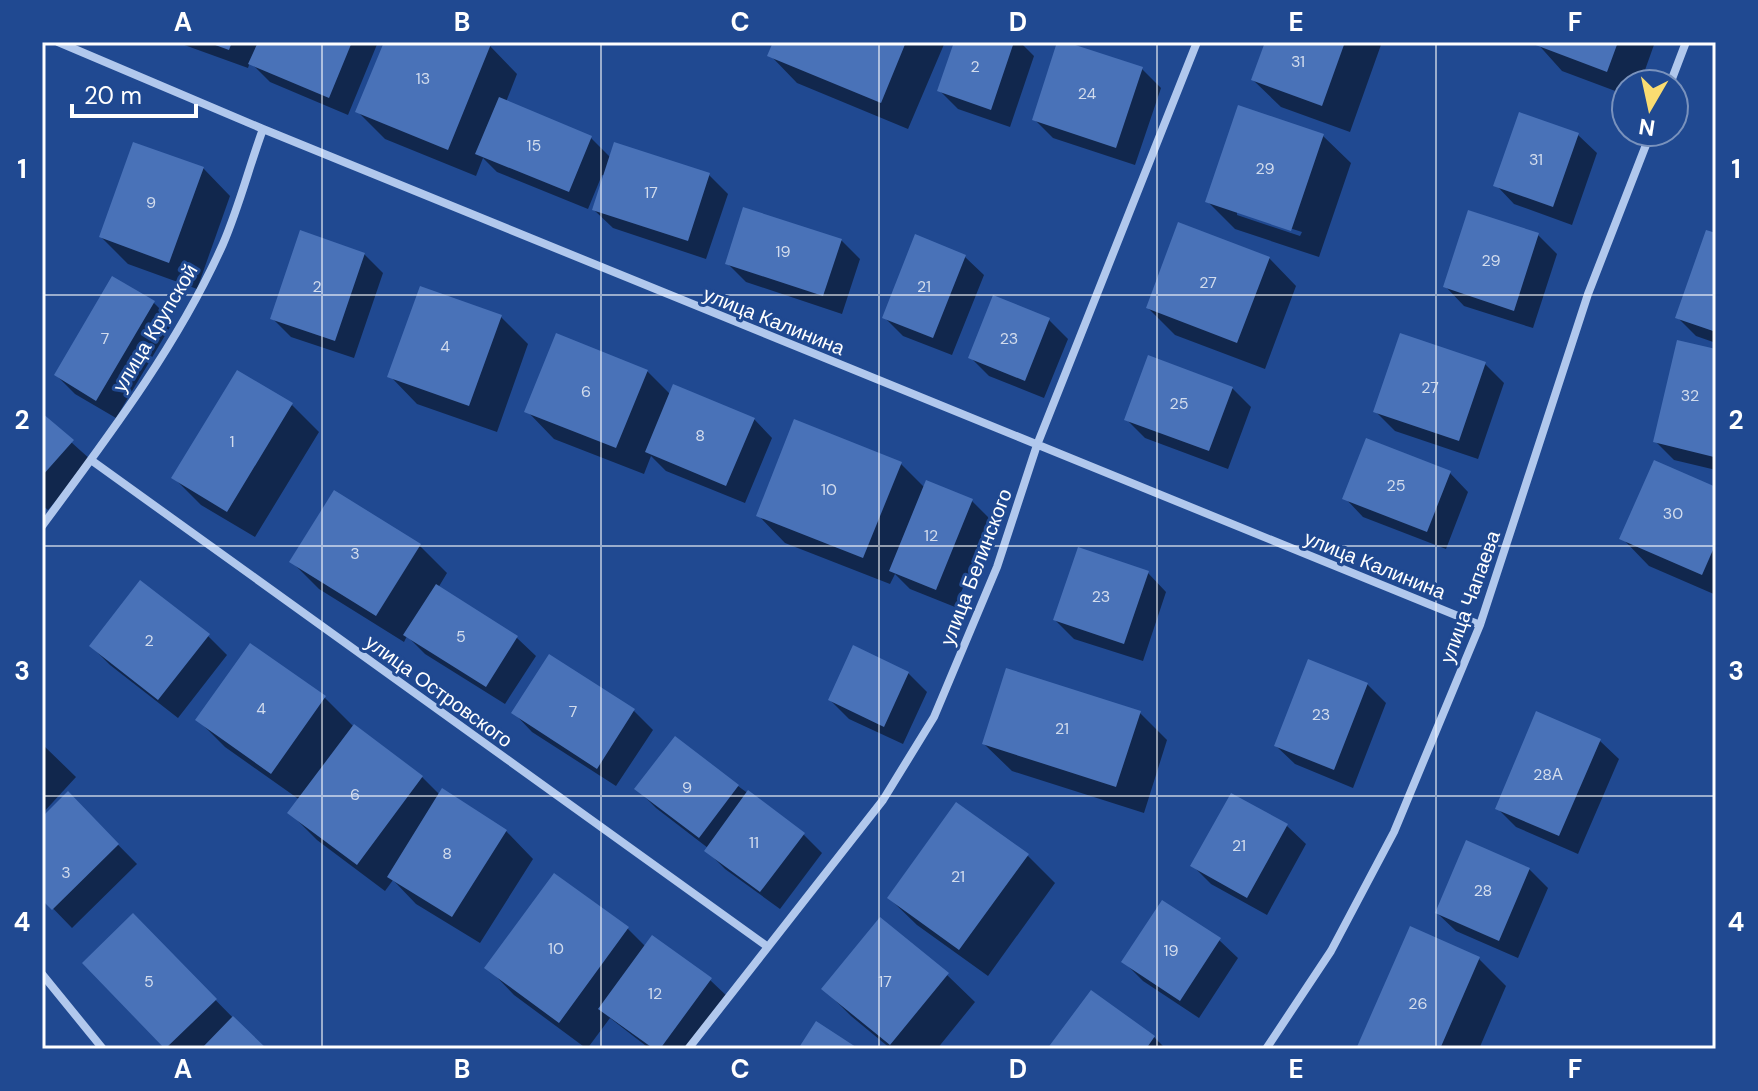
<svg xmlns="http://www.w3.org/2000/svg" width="1758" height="1091" font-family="'DM Sans',sans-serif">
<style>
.shadow{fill:#0007;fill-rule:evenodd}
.building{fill:#4972b8}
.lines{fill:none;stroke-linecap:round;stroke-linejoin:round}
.street{stroke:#b1c8ed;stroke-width:8}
.grid{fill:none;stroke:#fff;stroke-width:2;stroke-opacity:0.55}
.labels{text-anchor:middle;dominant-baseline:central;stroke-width:6;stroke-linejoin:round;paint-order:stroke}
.number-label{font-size:16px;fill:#d2dced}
.street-label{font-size:20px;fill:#fff;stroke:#204991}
.neatline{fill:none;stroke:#fff;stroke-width:3}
.grid-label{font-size:26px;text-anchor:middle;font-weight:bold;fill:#fff}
</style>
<rect width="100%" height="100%" fill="#204991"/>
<!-- shadow -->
<path class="shadow" d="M176,42H378L348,115L270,82L250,62L248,68Z
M386,42H480L490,46L517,74L506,102L591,138L611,158L709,175L728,194L706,259L613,228L594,210L605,176L602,175L588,209L497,172L483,158L476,176L385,139L358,112Z
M775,42H945L908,129L797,83L770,55Z
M956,42H1020L1034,56L1010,127L958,109L939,90Z
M1059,42L1142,69L1161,88L1135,165L1053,138L1034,119Z
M1267,42H1382L1350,132L1281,107L1253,80Z
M1536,42H1655L1640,84H1626V95L1562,71Z
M1578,135L1597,153L1572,225L1514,204L1496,185Z
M1323,136L1351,163L1319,257L1235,229L1207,201ZM1237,211L1302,232L1300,236L1237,215Z
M203,168L230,196L197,289L128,264L101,237Z
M1538,235L1557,254L1533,328L1464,306L1446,287Z
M1716,236V343L1696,336L1677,317Z
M841,240L860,259L842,314L746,282L727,263Z
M364,254L383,273L354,358L291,337L272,318Z
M965,257L984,275L952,355L903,336L884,317Z
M1269,258L1296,286L1265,369L1175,335L1148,308Z
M113,278L154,303L173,322L116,418L75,394L56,375Z
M501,317L528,344L497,432L417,404L390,376Z
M1049,320L1068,339L1044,398L989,376L970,357Z
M1678,342L1716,351V470L1674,460L1655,441Z
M1485,364L1504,383L1478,459L1395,431L1376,412Z
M647,371L671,395L754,419L772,438L745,503L666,471L651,456L644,474L554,439L527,411Z
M1232,388L1251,407L1228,469L1145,438L1126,419Z
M292,405L319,432L255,537L201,505L174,478Z
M42,416L91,460L48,510L42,505Z
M900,463L925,488L972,501L991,520L955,607L910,589L895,574L890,584L785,543L758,515Z
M1450,473L1468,492L1446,549L1363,517L1345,498Z
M1716,489V595L1649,566L1622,538Z
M420,546L447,573L438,588L517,638L536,656L505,704L425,654L407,636L404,642L319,589L291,561Z
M1148,573L1166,592L1143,661L1074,639L1055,620Z
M208,636L227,655L178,718L110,665L91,646Z
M250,646L325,698L354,727L422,777L440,795L506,831L533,859L480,943L416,904L393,880L385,891L317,840L290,813L300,800L225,747L198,720Z
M550,657L634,711L653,730L616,786L532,732L514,713Z
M908,673L927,692L903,744L849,719L830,700Z
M1367,684L1386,703L1353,788L1295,764L1276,746Z
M1140,713L1167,740L1144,813L1012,771L984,744Z
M1600,741L1619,759L1578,854L1516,827L1497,808Z
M42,744L76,777L42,814Z
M738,786L803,834L822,853L780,909L725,869L706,850L708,848L656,808L637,789Z
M68,794L137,864L72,928L42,897V819Z
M1232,795L1287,826L1306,844L1267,915L1211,884L1193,866Z
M1028,856L1055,883L988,976L917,925L889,898Z
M1529,869L1548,888L1518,958L1456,931L1437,913Z
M554,875L628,929L646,947L710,980L729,998L692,1049H650L610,1018L587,1049L514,995L487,967Z
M133,916L243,1028L264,1049H168L84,963Z
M1219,940L1238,958L1199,1018L1143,981L1124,962Z
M1479,959L1506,986L1479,1049H1359Z
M947,975L975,1002L937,1049H891L851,1016L824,989Z
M1091,992L1154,1037L1166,1049H1050Z"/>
<!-- building -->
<path class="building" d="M207,42H232L229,50Z
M258,42H352L329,98L248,64Z
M384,42H485L491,44L448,150L355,112Z
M773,42H906L881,103L767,56Z
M954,42H1014L991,110L937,91Z
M1057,42H1066L1143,67L1116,148L1032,120Z
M1265,42H1345L1322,106L1251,80Z
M1534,42H1618L1607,72L1533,44Z
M499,97L592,136L569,192L475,154Z
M1238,105L1324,134L1291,231L1205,202Z
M1519,112L1579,133L1553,207L1493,186Z
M133,142L204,167L169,263L99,237Z
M614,142L710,173L688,241L592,210Z
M743,207L842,239L823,296L725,264Z
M1468,210L1539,233L1514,311L1443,287Z
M1178,222L1270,257L1237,343L1146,308Z
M300,230L365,253L335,341L270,319Z
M1706,230L1716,233V332L1675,318Z
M915,234L966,255L933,338L882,318Z
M112,276L155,301L96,401L54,375Z
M420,286L502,315L469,406L387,377Z
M993,295L1050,318L1025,381L968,358Z
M556,333L648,370L616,448L524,412Z
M1400,333L1486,362L1459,441L1373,412Z
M1677,340L1716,349L1714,457L1653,442Z
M1148,355L1233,387L1209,451L1124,420Z
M237,370L293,403L227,512L171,478Z
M673,384L755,418L726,486L645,452Z
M42,413L74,440L42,476Z
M794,419L902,462L863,558L756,516Z
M1366,438L1451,471L1427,532L1342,499Z
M1654,460L1716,487V543L1702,575L1619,539Z
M926,480L973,499L936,590L889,571Z
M334,490L421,544L376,616L289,562Z
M1078,547L1149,571L1124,644L1053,620Z
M140,580L210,634L158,700L89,646Z
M436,584L518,636L486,687L403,635Z
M250,643L326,696L271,774L195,720Z
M853,645L909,672L884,727L828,700Z
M549,654L635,709L597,769L511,713Z
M1308,659L1368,683L1334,770L1274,746Z
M1006,668L1141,711L1116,787L982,744Z
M1536,711L1601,739L1559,836L1495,809Z
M354,724L423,776L357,865L287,813Z
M675,736L739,785L699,838L634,789Z
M442,788L507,830L452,917L387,877Z
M748,790L805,833L760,892L704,851Z
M68,791L119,844L52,910L42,900V817Z
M1231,793L1288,824L1247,898L1190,866Z
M956,802L1029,854L959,950L887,898Z
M1466,840L1530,868L1499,941L1435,913Z
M554,873L629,927L559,1023L484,968Z
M1162,900L1221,938L1180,1001L1121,962Z
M133,913L217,999L165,1049L82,963Z
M880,917L949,973L890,1045L821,989Z
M1410,926L1480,957L1440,1049H1356Z
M652,935L712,978L660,1049H654L598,1009Z
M1091,990L1155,1036L1146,1049H1047Z
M233,1016L267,1049H201Z
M816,1021L859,1049H798Z"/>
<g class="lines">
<!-- street -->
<path class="street" d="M58,42L263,129L1480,625
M1670,84L1686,42
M91,460L768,947
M42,526C108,437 178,345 223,244C239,207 249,167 263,129
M42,974L103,1049
M688,1049L883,800L934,717L997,567L1037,445L1197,42
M1266,1049L1331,951L1394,832L1480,625L1588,294L1651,132"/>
</g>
<!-- grid -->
<path class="grid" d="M322,42V1049M601,42V1049M879,42V1049M1157,42V1049M1436,42V1049M42,295H1716M42,546H1716M42,796H1716"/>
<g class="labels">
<!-- number labels -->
<g class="number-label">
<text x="1298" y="61">31</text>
<text x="975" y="66">2</text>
<text x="423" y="78">13</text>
<text x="1087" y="93">24</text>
<text x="534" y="145">15</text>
<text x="1536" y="159">31</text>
<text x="1265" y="168">29</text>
<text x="651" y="192">17</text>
<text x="151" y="202">9</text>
<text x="783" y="251">19</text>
<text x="1491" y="260">29</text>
<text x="1208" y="282">27</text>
<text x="317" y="286">2</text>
<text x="924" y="286">21</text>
<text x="105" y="338">7</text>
<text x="1009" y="338">23</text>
<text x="445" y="346">4</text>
<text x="1430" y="387">27</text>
<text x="586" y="391">6</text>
<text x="1690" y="395">32</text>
<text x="1179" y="403">25</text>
<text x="700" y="435">8</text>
<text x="232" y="441">1</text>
<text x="1396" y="485">25</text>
<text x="829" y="489">10</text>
<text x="1673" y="513">30</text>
<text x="931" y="535">12</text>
<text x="355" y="553">3</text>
<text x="1101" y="596">23</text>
<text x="461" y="636">5</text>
<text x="149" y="640">2</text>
<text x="261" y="708">4</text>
<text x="573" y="711">7</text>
<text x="1321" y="714">23</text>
<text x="1062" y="728">21</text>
<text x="1548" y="774">28А</text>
<text x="687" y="787">9</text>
<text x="355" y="794">6</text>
<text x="754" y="842">11</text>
<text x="1239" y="845">21</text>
<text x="447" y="853">8</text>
<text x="66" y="872">3</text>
<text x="958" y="876">21</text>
<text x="1483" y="890">28</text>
<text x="556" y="948">10</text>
<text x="1171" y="950">19</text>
<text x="149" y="981">5</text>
<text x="885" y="981">17</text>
<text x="655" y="993">12</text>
<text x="1418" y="1003">26</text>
</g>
<!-- street labels -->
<g class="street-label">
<text transform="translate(774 321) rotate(22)">улица Калинина</text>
<text transform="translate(155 328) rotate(-59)">улица Крупской</text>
<text transform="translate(1375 565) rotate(22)">улица Калинина</text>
<text transform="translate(976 567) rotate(-69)">улица Белинского</text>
<text transform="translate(1470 597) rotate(-70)">улица Чапаева</text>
<text transform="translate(439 691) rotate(36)">улица Островского</text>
</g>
</g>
<!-- border -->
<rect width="1758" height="1091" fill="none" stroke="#204991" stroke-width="88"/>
<!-- north arrow -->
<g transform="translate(1650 108) rotate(189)"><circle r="38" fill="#204991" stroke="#7992bd" stroke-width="2"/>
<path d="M0-6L14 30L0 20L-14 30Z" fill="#fadc71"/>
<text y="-12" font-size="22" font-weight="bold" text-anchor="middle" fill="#ffffff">N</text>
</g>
<!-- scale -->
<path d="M72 104v12h124v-12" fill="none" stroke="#ffffff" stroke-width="4"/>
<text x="84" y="104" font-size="24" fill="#ffffff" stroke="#204991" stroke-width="6" paint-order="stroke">20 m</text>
<rect x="44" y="44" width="1670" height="1003" class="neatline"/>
<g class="grid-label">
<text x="183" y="31">A</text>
<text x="462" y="31">B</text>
<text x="740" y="31">C</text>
<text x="1018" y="31">D</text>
<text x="1296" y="31">E</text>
<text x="1575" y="31">F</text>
<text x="22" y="178">1</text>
<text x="1736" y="178">1</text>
<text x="22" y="429">2</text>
<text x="1736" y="429">2</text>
<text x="22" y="680">3</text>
<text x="1736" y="680">3</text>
<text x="22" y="931">4</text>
<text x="1736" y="931">4</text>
<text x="183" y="1078">A</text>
<text x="462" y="1078">B</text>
<text x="740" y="1078">C</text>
<text x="1018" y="1078">D</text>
<text x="1296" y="1078">E</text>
<text x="1575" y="1078">F</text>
</g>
</svg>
